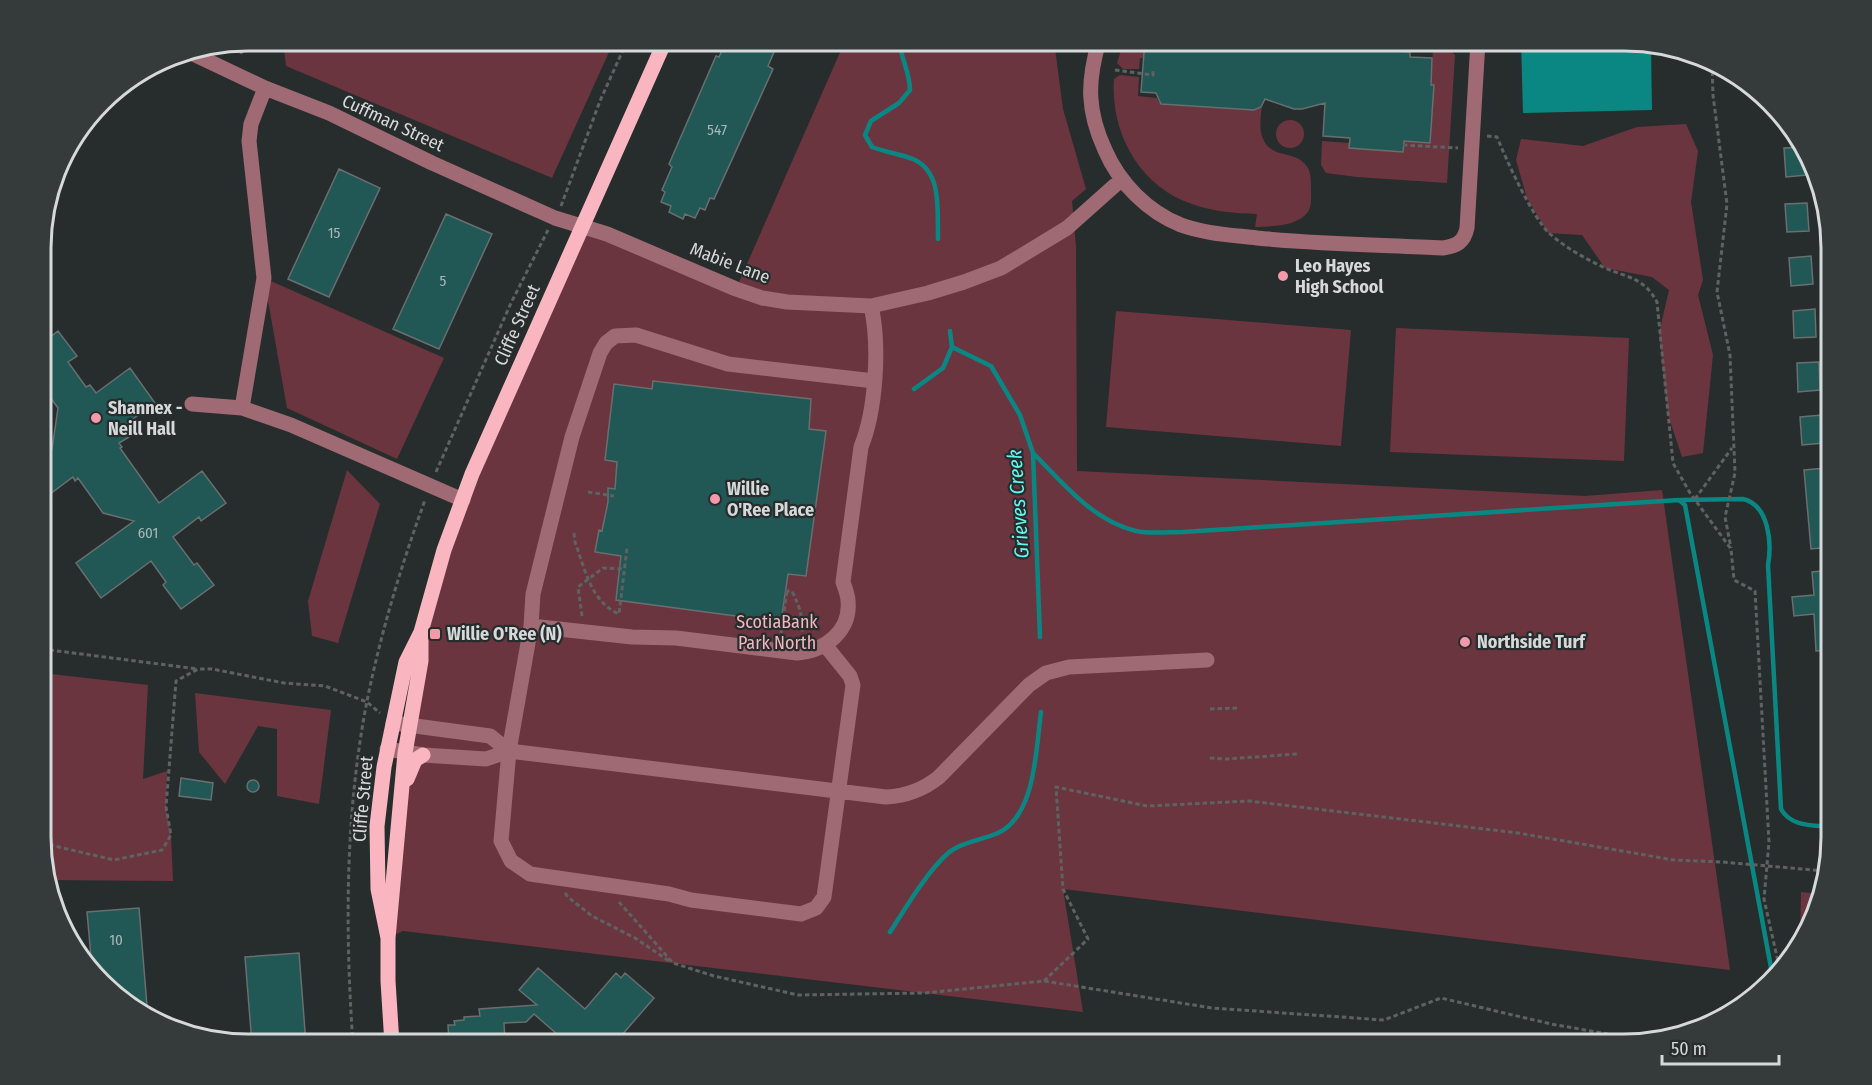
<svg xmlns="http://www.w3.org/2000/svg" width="1872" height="1085" font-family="'Fira Sans Condensed',sans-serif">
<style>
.green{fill:#6b3540}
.water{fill:#0b8783}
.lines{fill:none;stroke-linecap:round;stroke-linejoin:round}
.stream{stroke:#0b8783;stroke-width:4.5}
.building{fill:#215754;stroke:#686f6f;stroke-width:1.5}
.path{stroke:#5e6362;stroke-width:3;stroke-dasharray:4.5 3;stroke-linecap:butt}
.minor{stroke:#9f6a73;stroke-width:15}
.major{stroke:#f9b6c1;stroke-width:15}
.poi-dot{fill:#f39aaa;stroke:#272d2c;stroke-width:2}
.labels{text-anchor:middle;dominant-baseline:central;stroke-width:4.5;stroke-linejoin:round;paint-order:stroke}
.number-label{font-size:15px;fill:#a8b8b8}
.street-label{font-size:18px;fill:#d5d9d9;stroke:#272d2c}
.poi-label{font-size:18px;font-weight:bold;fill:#d5d9d9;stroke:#272d2c;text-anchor:start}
.park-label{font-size:18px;fill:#f4b5bf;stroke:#272d2c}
.water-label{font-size:20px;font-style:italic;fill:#64f6f0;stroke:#272d2c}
.rim{fill:none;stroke:#d5d9d9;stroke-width:3}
</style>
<rect width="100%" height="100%" fill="#272d2c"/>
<!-- green -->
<path class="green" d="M283,41H614L552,178L286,66Z
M845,41H1054L1063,109L1086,189L1072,201L1076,247L1077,471L1585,496L1662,490L1730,970L1063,889L1083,1012L403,931L388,938L405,753L444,550L582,226L736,289Z
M1124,41H1145L1144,58H1140L1139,69H1123L1117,63Z
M1433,48L1450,50L1455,55L1447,183L1357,177L1326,173L1321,165L1322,141L1349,143V148L1403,152L1404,141L1434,85H1431Z
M1120,75L1139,77L1138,96L1157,98L1159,102L1165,105L1254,110L1258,109L1262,104C1261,116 1258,130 1264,141C1273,158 1292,151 1304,163C1311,169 1311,179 1311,189C1311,196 1312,206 1308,212C1296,227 1272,226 1255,227L1257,214C1235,213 1214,212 1192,204C1140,187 1110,133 1114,79Z
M1276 134a14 14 0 1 1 28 0a14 14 0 1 1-28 0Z
M1686,124L1698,151L1691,202L1703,280L1698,295L1713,355L1703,453L1682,457L1668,415L1659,333L1669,290L1652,277L1605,268L1582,235L1548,233L1527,198L1516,160L1521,139L1583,146L1637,127Z
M264,278L444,358L397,459L287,408Z
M1116,311L1351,330L1341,446L1106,427Z
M1396,328L1629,338L1624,461L1390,452Z
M347,470L380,504L338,643L312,636L308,601Z
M42,673L148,685L143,779L167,771L166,807L171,835L173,881L48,880L42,864Z
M195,693L331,710L319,804L277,796V729L258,726L225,784L199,752Z
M1801,892L1818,894L1804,941L1800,944Z"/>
<!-- water -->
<path class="water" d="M1521,41H1625L1651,47L1652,110L1523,113Z"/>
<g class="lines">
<!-- stream -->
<path class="stream" d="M899,41C901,58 910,73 910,90L899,103L871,121L865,135L872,147C885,152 900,154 913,159C943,172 937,211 938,239
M950,331L952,347L991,366L1020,415L1033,453L1040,637
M914,389L943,368L952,347
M1033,453C1063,483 1093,521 1136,531C1150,534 1168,532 1183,532L1679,500L1685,505L1772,973
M1681,500L1743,499C1769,505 1772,543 1768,565L1781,809C1791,827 1813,825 1831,827
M890,932C905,909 927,872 947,854C961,842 982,840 998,833C1036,816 1036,747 1041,712"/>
</g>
<!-- building -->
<path class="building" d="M727,40H775L770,51L774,52L768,66L773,69L714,199L710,198L705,210L700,208L695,218L685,214L683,219L669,212L671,206L661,202L665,192L662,190L672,167L669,164L716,56L719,57Z
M1145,40H1343L1342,47L1410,52V57L1432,58L1431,85H1434L1430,143L1404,141L1403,152L1349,148L1350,138L1323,136L1325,103L1302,109H1294L1265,99L1261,107L1254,110L1161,104L1156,93L1141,92Z
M1805,147L1807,175L1786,177L1784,148Z
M339,169L380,188L329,297L288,279Z
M1807,203L1809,231L1787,232L1785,204Z
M446,214L492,234L439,349L393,329Z
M1811,256L1813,284L1791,286L1789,258Z
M1815,309L1816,337L1794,338L1793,311Z
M42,327L50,337L58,331L77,356L68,362L86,387L90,385L96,393L130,368L155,403L122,427L129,437L119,443L122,447L120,448L159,503L202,471L226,503L201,521L199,517L173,537L194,565L197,563L214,585L181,609L163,585L166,582L151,561L101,598L76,563L134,521L103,513L78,478L75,481L73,477L42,500V457L52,449L58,408L42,386Z
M1819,362L1820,390L1798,392L1797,363Z
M653,381L811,399L809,429L826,431L823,453L806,576L788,574L781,622L616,600L621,556L595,552L599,530L602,531L608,502V488L615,489L617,462L605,460L614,384L652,389Z
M1822,415L1824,443L1802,445L1800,417Z
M1826,468L1831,547L1811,549L1804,470Z
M1831,570V650L1816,651L1814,614L1794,616L1792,597L1814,595L1812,572Z
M181,778L213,783L211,800L179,796Z
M247 786a6 6 0 1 1 12 0a6 6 0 1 1-12 0Z
M139,908L148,1018L144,1017L92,968L87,912Z
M299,953L306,1044H252L245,957Z
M538,968L585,1009L616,973L621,978L625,973L654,998L614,1044H555L558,1035L534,1014L526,1022L504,1023L505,1042H501V1044H449L448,1025H455L454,1021L464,1020V1017L480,1016L479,1009L537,1005L519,990Z"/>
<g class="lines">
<!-- path -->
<path class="path" d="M241,54L243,41
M1712,64L1713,95L1727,204L1717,292L1730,355L1735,473L1725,517L1731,548
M1115,70L1153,75V70
M1487,136L1497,137C1506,159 1533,219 1550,234C1566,248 1586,259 1605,268C1629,278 1644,278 1657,302L1673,463L1690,493L1731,549L1734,580L1755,591L1769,842L1764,899L1779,966
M1403,145L1458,148
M561,206L600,101L627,41
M436,472L511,303L548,230
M588,492L614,496
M1695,499L1732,448
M574,533L575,542C585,569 591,602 619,614L627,548
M785,591H792C800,608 803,616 802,635
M582,616L578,587L603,568L625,569
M781,633L787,591
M42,649L198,669
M1210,709L1238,708
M1210,758L1227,759L1297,754
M42,843L114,860L162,850L171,835L166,807L176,681L198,669H212L284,683L325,686L367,702L380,713
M565,893L568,897L592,916L635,938L669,961
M619,902L673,963L714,976L798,995L924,993L1044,981L1212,1008L1384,1020L1441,998L1551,1024L1636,1039L1644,1042
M1044,981L1088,939L1063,889L1056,787L1147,806L1249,801L1518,833L1674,860L1722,862L1825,871
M353,1044C345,931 345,813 367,701C381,632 401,566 425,500"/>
<!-- minor -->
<path class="minor" d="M1099,41C1087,82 1087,111 1105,150C1119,183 1148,212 1181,225C1206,234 1232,235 1257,238C1319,244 1381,245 1443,248C1457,246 1464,242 1467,228L1478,41
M189,52L265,88L329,113L432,163L555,218L607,234L736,289L762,298L787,302L871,306L928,293L964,282L1001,268L1067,228L1122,179
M192,404L242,408L291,425L463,500
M242,408L264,278L249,141L251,124L265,88
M531,626L632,637L676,638L797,653C825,651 851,631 848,601C848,595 845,588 843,582L861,447C876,410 880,345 871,306
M825,645L850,676L853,685L824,897L816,908L801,914L691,900L669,894L530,874L511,861L501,841L509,751L531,626L533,594L572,437L600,353L606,343L615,336L636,335L728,364L874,381
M393,723L490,736L509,751
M387,749L423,755L486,759L509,751L886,797C907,796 923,790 939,777L1029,685L1046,673L1069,667L1207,660"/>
<!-- major -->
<path class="major" d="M407,779L415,760L423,755
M388,938L378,889L377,826L384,767L406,662L421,632L444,550L472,474L665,41
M392,1044L388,981V938L405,753L421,661V636"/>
</g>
<!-- markers -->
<g class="poi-dot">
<circle cx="1283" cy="276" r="6"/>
<circle cx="96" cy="418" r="6"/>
<circle cx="715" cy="499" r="6"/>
<rect x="429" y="628" width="12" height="12" rx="3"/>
<circle cx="1465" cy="642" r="6"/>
</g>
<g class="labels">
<!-- number labels -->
<g class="number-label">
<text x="717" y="130">547</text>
<text x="334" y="233">15</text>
<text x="443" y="281">5</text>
<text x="148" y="533">601</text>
<text x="116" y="940">10</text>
</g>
<!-- street labels -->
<g class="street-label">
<text transform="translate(393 123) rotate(25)">Cuffman Street</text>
<text transform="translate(730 263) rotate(21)">Mabie Lane</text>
<text transform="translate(517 325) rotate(-66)">Cliffe Street</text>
<text transform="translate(363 799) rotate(-85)">Cliffe Street</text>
</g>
<!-- poi labels -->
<g class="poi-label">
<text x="1295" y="266">Leo Hayes<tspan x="1295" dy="21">High School</tspan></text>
<text x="108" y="408">Shannex -<tspan x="108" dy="21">Neill Hall</tspan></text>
<text x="727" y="489">Willie<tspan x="727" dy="21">O'Ree Place</tspan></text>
<text x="447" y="634">Willie O'Ree (N)</text>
<text x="1477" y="642">Northside Turf</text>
</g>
<!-- park labels -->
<g class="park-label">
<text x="777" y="622">ScotiaBank<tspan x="777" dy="21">Park North</tspan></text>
</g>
<!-- water labels -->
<g class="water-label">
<text transform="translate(1018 504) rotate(-94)">Grieves Creek</text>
</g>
</g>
<!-- crop -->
<path d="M0 0H1872V1085H0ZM248 51H1624A197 197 0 0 1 1821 248V837A197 197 0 0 1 1624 1034H248A197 197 0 0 1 51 837V248A197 197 0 0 1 248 51Z" fill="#353b3a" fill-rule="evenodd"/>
<path class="rim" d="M248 51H1624A197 197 0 0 1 1821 248V837A197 197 0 0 1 1624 1034H248A197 197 0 0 1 51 837V248A197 197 0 0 1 248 51Z"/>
<!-- scale -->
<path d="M1662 1055v9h117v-9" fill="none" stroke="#d5d9d9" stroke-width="3"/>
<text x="1671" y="1055" font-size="18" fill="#d5d9d9" stroke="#272d2c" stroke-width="4.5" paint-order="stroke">50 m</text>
</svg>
